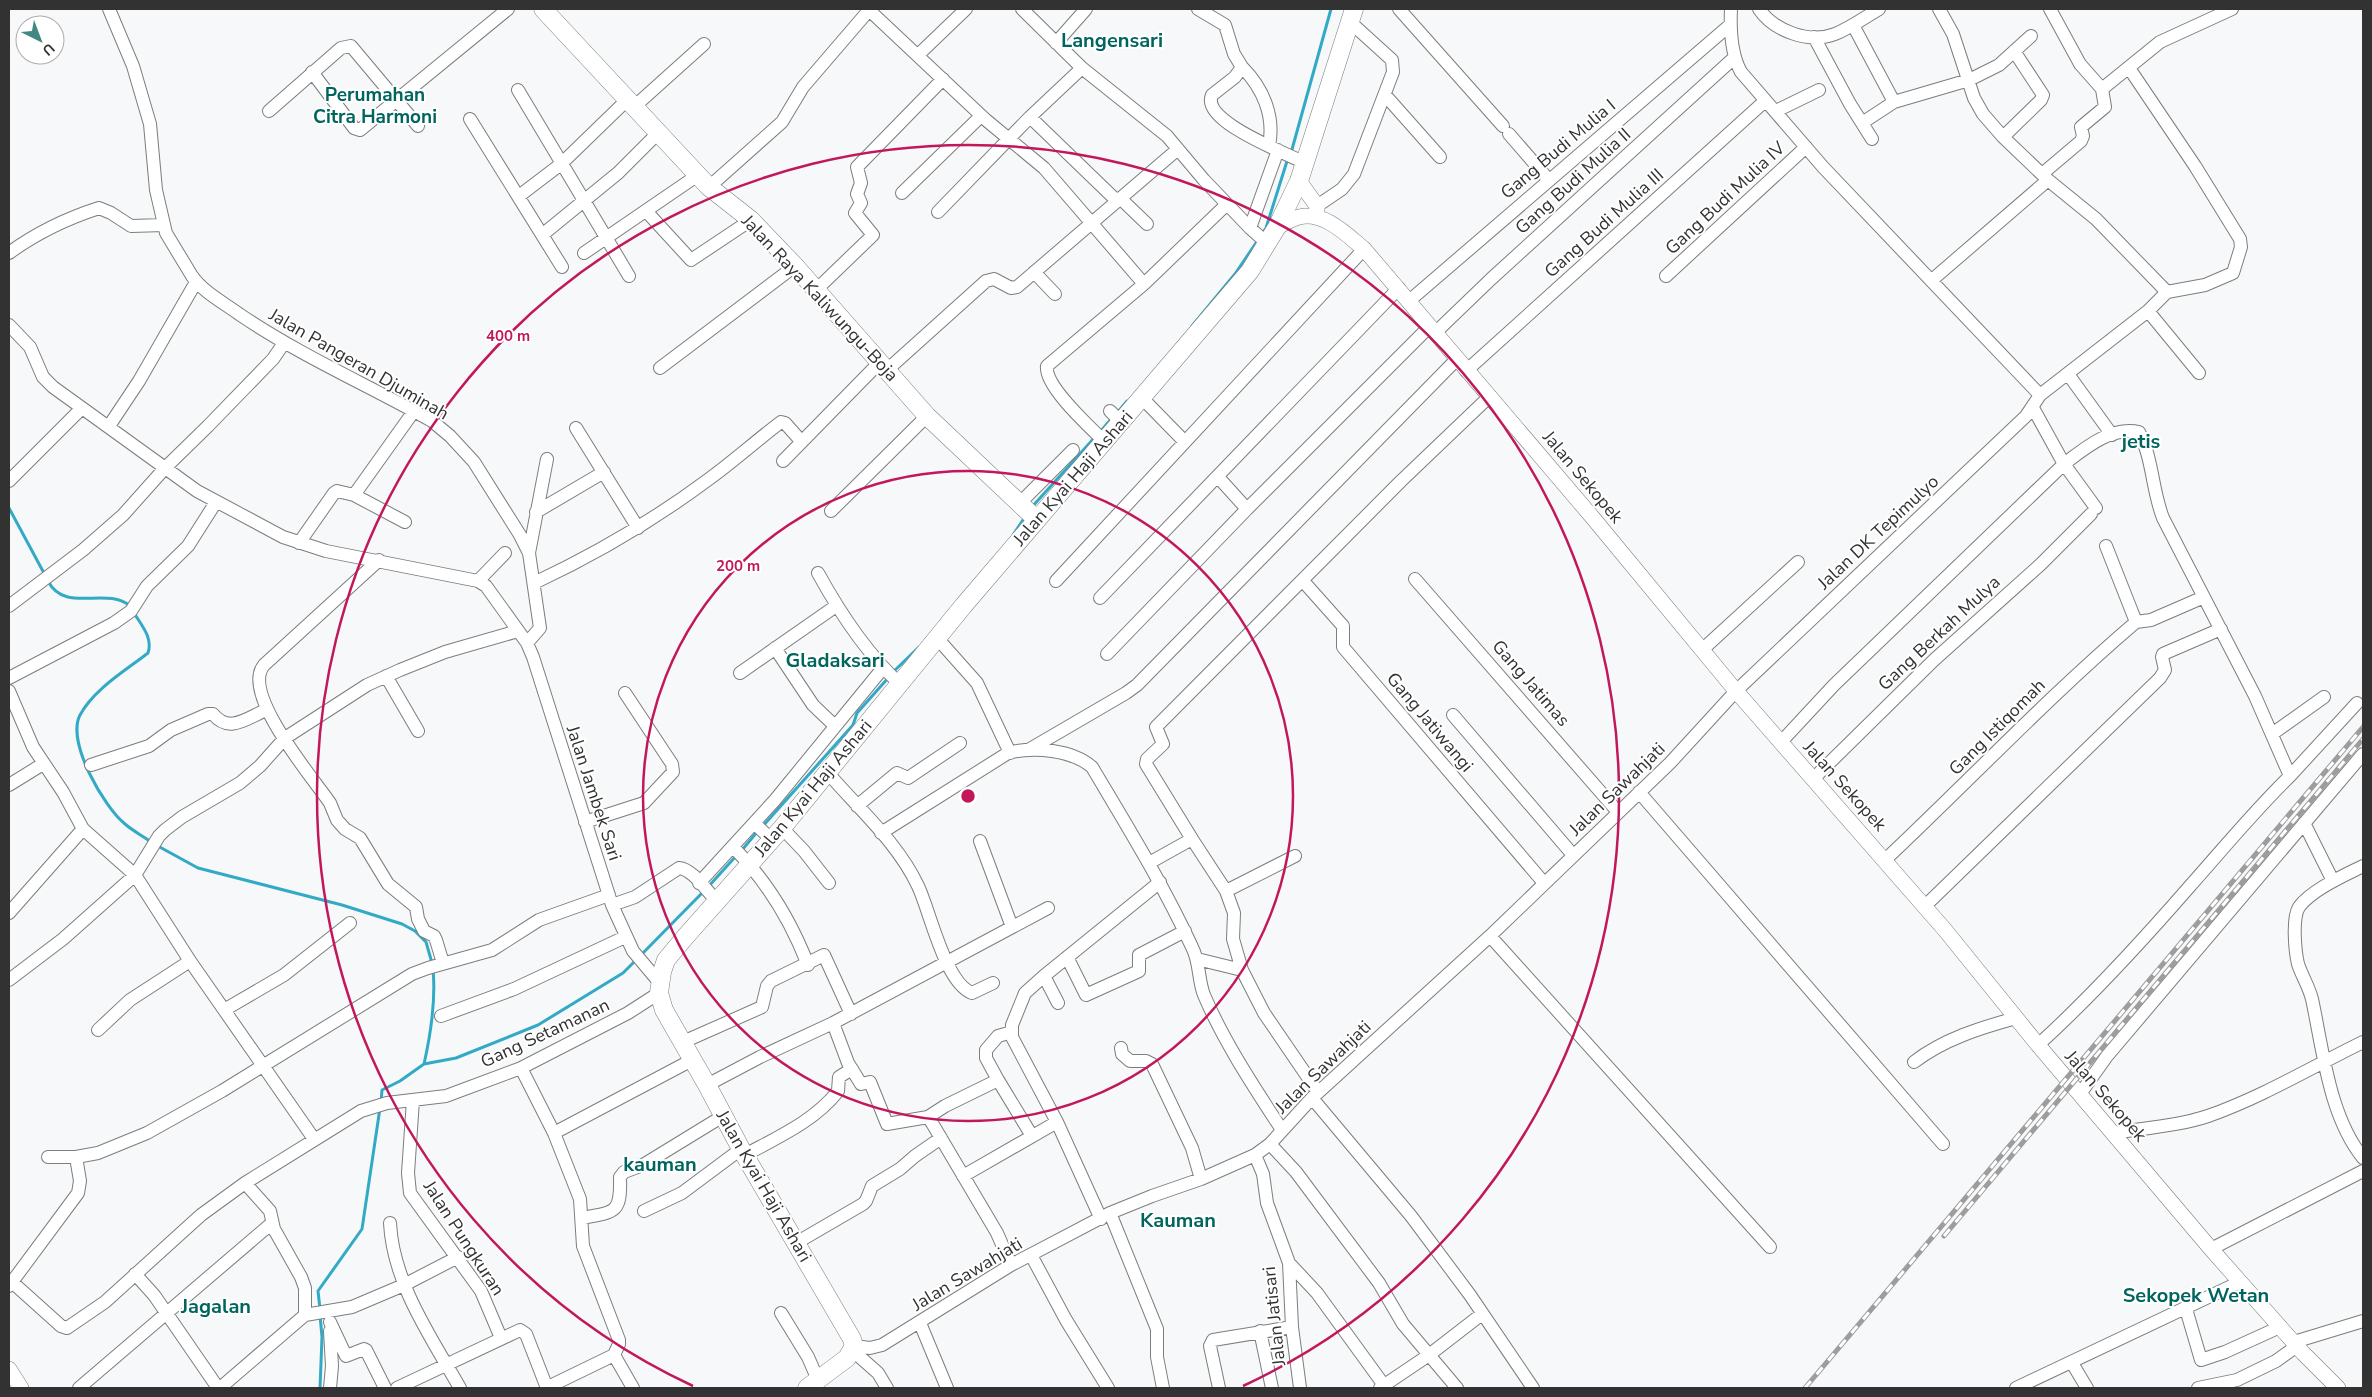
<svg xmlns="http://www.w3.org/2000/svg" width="2372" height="1397" font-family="'Nunito Sans',sans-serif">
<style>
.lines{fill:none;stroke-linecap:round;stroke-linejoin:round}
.stream{stroke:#32aac6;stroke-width:3}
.minor-casing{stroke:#7c7d7d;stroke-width:14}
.tertiary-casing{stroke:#7c7d7d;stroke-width:16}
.secondary-casing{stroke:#7c7d7d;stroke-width:19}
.minor{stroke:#fff;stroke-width:12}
.tertiary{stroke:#fff;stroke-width:15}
.secondary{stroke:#fff;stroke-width:18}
.rail-casing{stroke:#9d9d9e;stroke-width:5}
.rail{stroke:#fff;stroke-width:3;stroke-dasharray:9;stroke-linecap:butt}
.ring{fill:none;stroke:#c2185b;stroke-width:2.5}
.labels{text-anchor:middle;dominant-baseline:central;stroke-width:4;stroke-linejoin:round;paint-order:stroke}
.street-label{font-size:18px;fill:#323232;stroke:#fff}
.neighbourhood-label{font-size:19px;font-weight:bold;fill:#00655e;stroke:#fff}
.quarter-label{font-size:20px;font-weight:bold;fill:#00655e;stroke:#fff}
.centre{fill:#c2185b;stroke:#fff;stroke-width:2.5}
.ring-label{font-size:15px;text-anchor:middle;font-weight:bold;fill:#c2185b;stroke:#fff;stroke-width:4;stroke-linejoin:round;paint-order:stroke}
</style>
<rect width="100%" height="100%" fill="#f7f8f9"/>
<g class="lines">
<!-- stream -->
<path class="stream" d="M1291,153L1331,9
M1261,235L1266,228L1288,158
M1192,326L1235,274L1258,240
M1117,413L1127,401
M1100,432L1112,418
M9,508L45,575
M1031,508L1096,436
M1013,535L1025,517
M48,581C65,614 106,586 130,606
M134,613C142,626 153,638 148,653C125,671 94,689 80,715C66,742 104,807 125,824C133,831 143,836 151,842
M893,672L919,647
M762,827L853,725L857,713L889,677
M156,845L198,868L342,905L402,924L415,931L426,942L432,963
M742,850L757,832
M708,887L736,856
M641,955L704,891
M424,1064C431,1033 436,1001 433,969
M381,1102L382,1090L400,1081L424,1064L456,1058L538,1025L623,973L637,959
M320,1309L318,1291L362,1229L380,1108
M320,1315L322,1337L320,1388"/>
<!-- minor casing -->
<g class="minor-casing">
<path id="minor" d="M109,9L133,66L150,124L156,190L166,233L192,276C203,292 224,303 239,314C301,356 368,385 432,421L450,436L474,462L520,535L529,553L540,628L527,643
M1022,9L1082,68L1167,136L1204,180L1250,228L1268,244
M1198,9L1225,25L1234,54L1242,67L1235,77L1212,95C1200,121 1286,153 1305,163
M1399,9L1503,126
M1731,9C1730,30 1731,54 1741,72L1823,167L2040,395
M1759,9C1774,31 1809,44 1835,34C1850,28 1864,18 1879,9
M2050,9L2080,64L2102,89
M869,10L986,120L1044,168L1144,284
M1853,25L1894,102
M1814,37L1850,104L1872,139
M1056,43L1086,9
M918,55L966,9
M1242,67C1263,88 1275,116 1269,146
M2129,68L2195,166L2240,239L2241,247L2233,273L2205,285L2167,292
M312,72L354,128L360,130L508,9
M518,90L629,276
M1385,95L1440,157
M635,106L704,44
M269,111L341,48L351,46L418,126
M1776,111L1819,90
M1030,117L1117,201
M470,119L562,267
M1862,123L1894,102L1969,80L1999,65L2031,36
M1509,134L1548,179
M2003,137L2041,100L2043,95L2014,51
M2042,174L2081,141L2083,136L2081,127L2105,107L2102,89L2160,42L2232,9
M709,187L782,122L803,87L870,9
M902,193L981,116
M519,196L561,164L628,99
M1120,198L1147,224
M1317,206L1342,189L1354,174L1393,72L1392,60L1349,21
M646,211L691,260L751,220
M938,212L1030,117L1082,68
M1250,228L1278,150
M542,235L618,173L659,132
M9,253C35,234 68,218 99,208L111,213L131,226L164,225
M584,253L698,175
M1034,272L1055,294
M1666,276L1806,147
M1932,280L2048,180
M816,290L873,235L855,213L861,203L857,194L861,183L857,167L943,79
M1409,301L1730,25
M2148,311L2199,373
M9,325L30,347L43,377L53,387L197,491L283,537L326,551L478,581L486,586L527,643L533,657L612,905L633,951L659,982
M1436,332L1491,279L1735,57
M660,368L795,266
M887,370L986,281L994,279L1011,288L1017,287L1178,149
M1466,371L1765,101
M2068,374L2112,435
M1142,398L1185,442
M2033,408L2064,464L2096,508
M1110,411L1121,422
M109,426L139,381L196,282
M576,428L638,528
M1105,442C1090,427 1044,386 1047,366L1144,284L1227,204
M783,461L880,362
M9,481L81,409
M354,495L405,522
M1020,503L1073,450
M1247,509L1430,326
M831,511L927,416
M536,512L604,472
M299,543L334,493L337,491L354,495L414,411
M2106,546L2136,622
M529,553L547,459
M379,560L264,665C240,693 313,778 330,803L337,820L345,829L360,838L388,884L416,907L418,919L424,931L434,936L436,940L443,963
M818,573C840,613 866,653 900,684
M1415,579L1618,812
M478,581L505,553
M1056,581L1364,249
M1303,581L1343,626V647L1544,883
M534,583C596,554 654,520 709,479C734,461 757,440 781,422L785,423L801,441
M1100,598L1399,288
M9,606L83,550L123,515L165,468L208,426L273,359L284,343
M2136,622L2151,620L2204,597
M937,638L977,683L1010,753
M775,648L813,705L835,726
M1702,650L1798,562
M1107,654L1247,509L1218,477
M740,673L836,606
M386,676L418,731
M9,678L114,623L131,611L147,586L188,546L216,502
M9,691L33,747L63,792L83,829L135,875L190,961L314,1139
M1453,715L1573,855
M2272,734L2324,697
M1781,742L1834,685L2064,464C2085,448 2111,426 2139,432C2153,459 2152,490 2163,518L2255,696L2290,776C2254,811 2223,849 2190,886C2143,940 2091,997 2038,1045
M1030,749L1126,693L1137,685L1457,359
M91,765L149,746L171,730L208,714H213C229,734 247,718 266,710
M828,773C858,808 898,843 918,886C930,911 945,983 972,993L993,983
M2290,776L2357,703
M1813,779L1934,660L2041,564L2091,514
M9,785L43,764
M1639,792L1943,1144
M857,806L897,773L908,778L960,743
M585,822L644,803L673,772L672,764L625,693
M754,823L771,839
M2304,823L2333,881
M782,828L804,851L829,883
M881,833L1008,753C1034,746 1072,750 1092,767C1127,826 1163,884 1192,947C1200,962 1198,980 1204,995C1224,1042 1254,1087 1282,1130
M1192,839L1146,764L1147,759L1163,744L1156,727L1401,481L1490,396
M980,841L1012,927
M733,847C766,880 791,921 808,965
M1885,860C1969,781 2048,697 2136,622
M1149,863L1192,839L1226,891L1234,913L1233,939L1242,970L1264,1013L1318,1092
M2363,866C2345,875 2311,890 2299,907C2292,918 2295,951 2298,964C2302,976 2309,987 2312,999C2323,1050 2329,1116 2363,1158
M699,883L775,800L883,668
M1226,891L1295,856
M612,905L635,897L679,868C693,869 707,892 718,902
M1925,906L2160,678L2165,670L2162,657L2163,654L2221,629
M9,913L83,829
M1490,936L1770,1247
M1067,957L1086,995L1139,971V955L1185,931
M1197,959L1242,970
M1044,976L1058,1003
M9,980L63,939L135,875L159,836L165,830L182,817L240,783L260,766L285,738L367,685L400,670L445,652L518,631
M224,1010L284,975L350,923
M441,1016L514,989L625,937
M833,1023L848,1063L861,1084L870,1082L887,1124L928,1117L932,1123L997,1233L1011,1265
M98,1030L130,1000L190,961
M683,1042L762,1007L767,986L771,981L824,955L851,1014
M1121,1048L1122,1054L1130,1061H1146L1152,1064L1192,1148L1201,1179
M1914,1062C1944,1039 1980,1028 2016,1018
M521,1068L554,1133L580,1199L583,1246L619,1340V1344L614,1355L633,1388
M998,1080L986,1058V1050L998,1036L1012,1032
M707,1085L760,1057L833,1023L1048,908
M2080,1094L2107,1056L2363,754
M1312,1098L1411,1216L1470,1295L1533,1388
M413,1100L408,1173L410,1193L481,1291L501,1338
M928,1117L945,1106L998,1080L1032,1136
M554,1133L692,1060
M2114,1133C2145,1128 2178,1126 2208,1116C2262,1097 2312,1067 2363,1042
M1270,1144L1296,1172L1379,1283L1403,1324L1457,1388
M745,1155C776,1138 815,1121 838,1091L839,1077L852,1069
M1255,1155L1263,1174L1267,1203L1289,1263L1292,1327L1300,1388
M48,1157H76L98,1153L147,1133L222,1091L412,974L428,968L492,950L539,920L609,895
M963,1176L1057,1122
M245,1183L270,1211L274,1229L301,1277L305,1288V1315
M644,1211L682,1193L741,1149
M1110,1213L1157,1329V1357L1163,1388
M582,1218C617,1212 621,1212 620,1177L624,1172L643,1165L723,1116
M1101,1219L1057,1122L1012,1037V1025L1025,993L1044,976L1160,882
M390,1223C393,1283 431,1337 460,1388
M796,1243L863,1204L866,1201L872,1186L900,1169L915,1156L941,1138
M2211,1249L2363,1171
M1031,1255L1066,1320L1108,1388
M1289,1263L1317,1293L1386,1388
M135,1274L154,1295L218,1388
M12,1282L61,1326L67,1328L105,1302L201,1215L245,1183L361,1111L387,1103L446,1096L521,1068L628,1013L659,993
M9,1286L78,1193L80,1181L76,1157
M2186,1309L2201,1360L2225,1352L2280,1327
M781,1313L808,1357L818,1380
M330,1322L346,1356L364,1349L366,1350L385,1388
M920,1323L947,1388
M1260,1331L1272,1388
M2294,1342L2363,1321
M854,1346L870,1348L882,1345L1011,1265L1110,1213L1152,1196L1201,1179L1255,1155L1270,1144L1312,1098L1490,936L1670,763L1736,691L2026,416L2040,395L2148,311L2167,292L2096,219L2048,180L2003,137L1983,114L1974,98L1953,34L1939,9
M852,1350L878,1373L887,1388
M2072,1363L2087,1388
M79,1388L272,1223
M220,1388L305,1315L352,1307L404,1285L458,1257
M330,1388L332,1366L330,1331
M397,1388L520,1330L526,1334L547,1388
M546,1388L614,1355
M1219,1388L1210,1346L1213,1340L1292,1327
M1380,1388L1429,1355L1482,1314
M2016,1388L2240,1282
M2198,1388L2237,1380L2276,1361L2297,1346"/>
</g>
<!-- tertiary casing -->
<g class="tertiary-casing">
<path id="tertiary" d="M1299,181L1317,206V217
M1277,227C1284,224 1291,219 1299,217C1324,211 1347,235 1364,249L1593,518L1736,691L1945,930L2038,1045L2211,1249L2303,1353L2338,1388
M9,1369L21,1388"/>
</g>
<!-- secondary casing -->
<g class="secondary-casing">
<path id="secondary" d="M543,9L709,187L751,220L795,266L927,416L1037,520
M807,1388L847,1358L854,1346L852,1339L741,1149L707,1085L664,1010L659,993L662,972L666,960L686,936L782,828L964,605L1250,271L1277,227L1299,181L1354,9"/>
</g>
<!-- minor -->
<use href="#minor" class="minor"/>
<!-- tertiary -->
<use href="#tertiary" class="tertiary"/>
<!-- secondary -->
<use href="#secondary" class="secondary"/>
<!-- rail casing -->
<g class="rail-casing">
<path id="rail" d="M1944,1236L2363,739
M1805,1388L2363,727"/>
</g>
<!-- rail -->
<use href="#rail" class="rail"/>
</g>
<!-- distance rings -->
<g class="ring">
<circle cx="968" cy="796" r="325"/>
<path d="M693 1386A651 651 0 1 1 1243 1386"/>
</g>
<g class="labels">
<!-- street labels -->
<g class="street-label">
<text transform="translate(1558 149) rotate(-40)">Gang Budi Mulia I</text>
<text transform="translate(1573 181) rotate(-42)">Gang Budi Mulia II</text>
<text transform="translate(1725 198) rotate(-43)">Gang Budi Mulia IV</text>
<text transform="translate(1604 223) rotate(-42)">Gang Budi Mulia III</text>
<text transform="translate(820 298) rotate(47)">Jalan Raya Kaliwungu-Boja</text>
<text transform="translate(359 364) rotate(30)">Jalan Pangeran Djuminah</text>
<text transform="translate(1583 477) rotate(50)">Jalan Sekopek</text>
<text transform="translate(1073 478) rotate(-49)">Jalan Kyai Haji Ashari</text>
<text transform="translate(1878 532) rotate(-43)">Jalan DK Tepimulyo</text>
<text transform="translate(1939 633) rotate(-43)">Gang Berkah Mulya</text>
<text transform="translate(1531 683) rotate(49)">Gang Jatimas</text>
<text transform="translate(1430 722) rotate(50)">Gang Jatiwangi</text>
<text transform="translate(1997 727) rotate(-45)">Gang Istiqomah</text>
<text transform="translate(1845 786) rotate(48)">Jalan Sekopek</text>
<text transform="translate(813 788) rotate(-50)">Jalan Kyai Haji Ashari</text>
<text transform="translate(1617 789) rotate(-44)">Jalan Sawahjati</text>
<text transform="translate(594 793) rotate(72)">Jalan Jambek Sari</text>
<text transform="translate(545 1033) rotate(-25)">Gang Setamanan</text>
<text transform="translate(1323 1067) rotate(-44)">Jalan Sawahjati</text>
<text transform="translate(2106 1096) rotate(49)">Jalan Sekopek</text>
<text transform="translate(764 1186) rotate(60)">Jalan Kyai Haji Ashari</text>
<text transform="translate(464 1238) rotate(57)">Jalan Pungkuran</text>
<text transform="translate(967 1274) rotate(-31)">Jalan Sawahjati</text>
<text transform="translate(1274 1316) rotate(-96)">Jalan Jatisari</text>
</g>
<!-- neighbourhood labels -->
<g class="neighbourhood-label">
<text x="375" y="95">Perumahan<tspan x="375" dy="22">Citra Harmoni</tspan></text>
</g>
<!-- quarter labels -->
<g class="quarter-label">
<text x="1112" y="40">Langensari</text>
<text x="2141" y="441">jetis</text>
<text x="835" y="660">Gladaksari</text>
<text x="660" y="1164">kauman</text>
<text x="1178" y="1220">Kauman</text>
<text x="2196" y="1295">Sekopek Wetan</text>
<text x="216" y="1306">Jagalan</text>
</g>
</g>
<circle cx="968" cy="796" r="8" class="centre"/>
<g class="ring-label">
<text x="508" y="341">400 m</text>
<text x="738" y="571">200 m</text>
</g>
<!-- border -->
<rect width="2372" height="1397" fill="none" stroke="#323232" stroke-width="20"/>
<!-- north arrow -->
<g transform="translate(40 40) rotate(138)"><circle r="24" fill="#ffffff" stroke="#adadad"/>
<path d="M0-4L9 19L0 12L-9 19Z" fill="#428882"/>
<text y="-8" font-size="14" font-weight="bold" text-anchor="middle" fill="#323232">U</text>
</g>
</svg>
